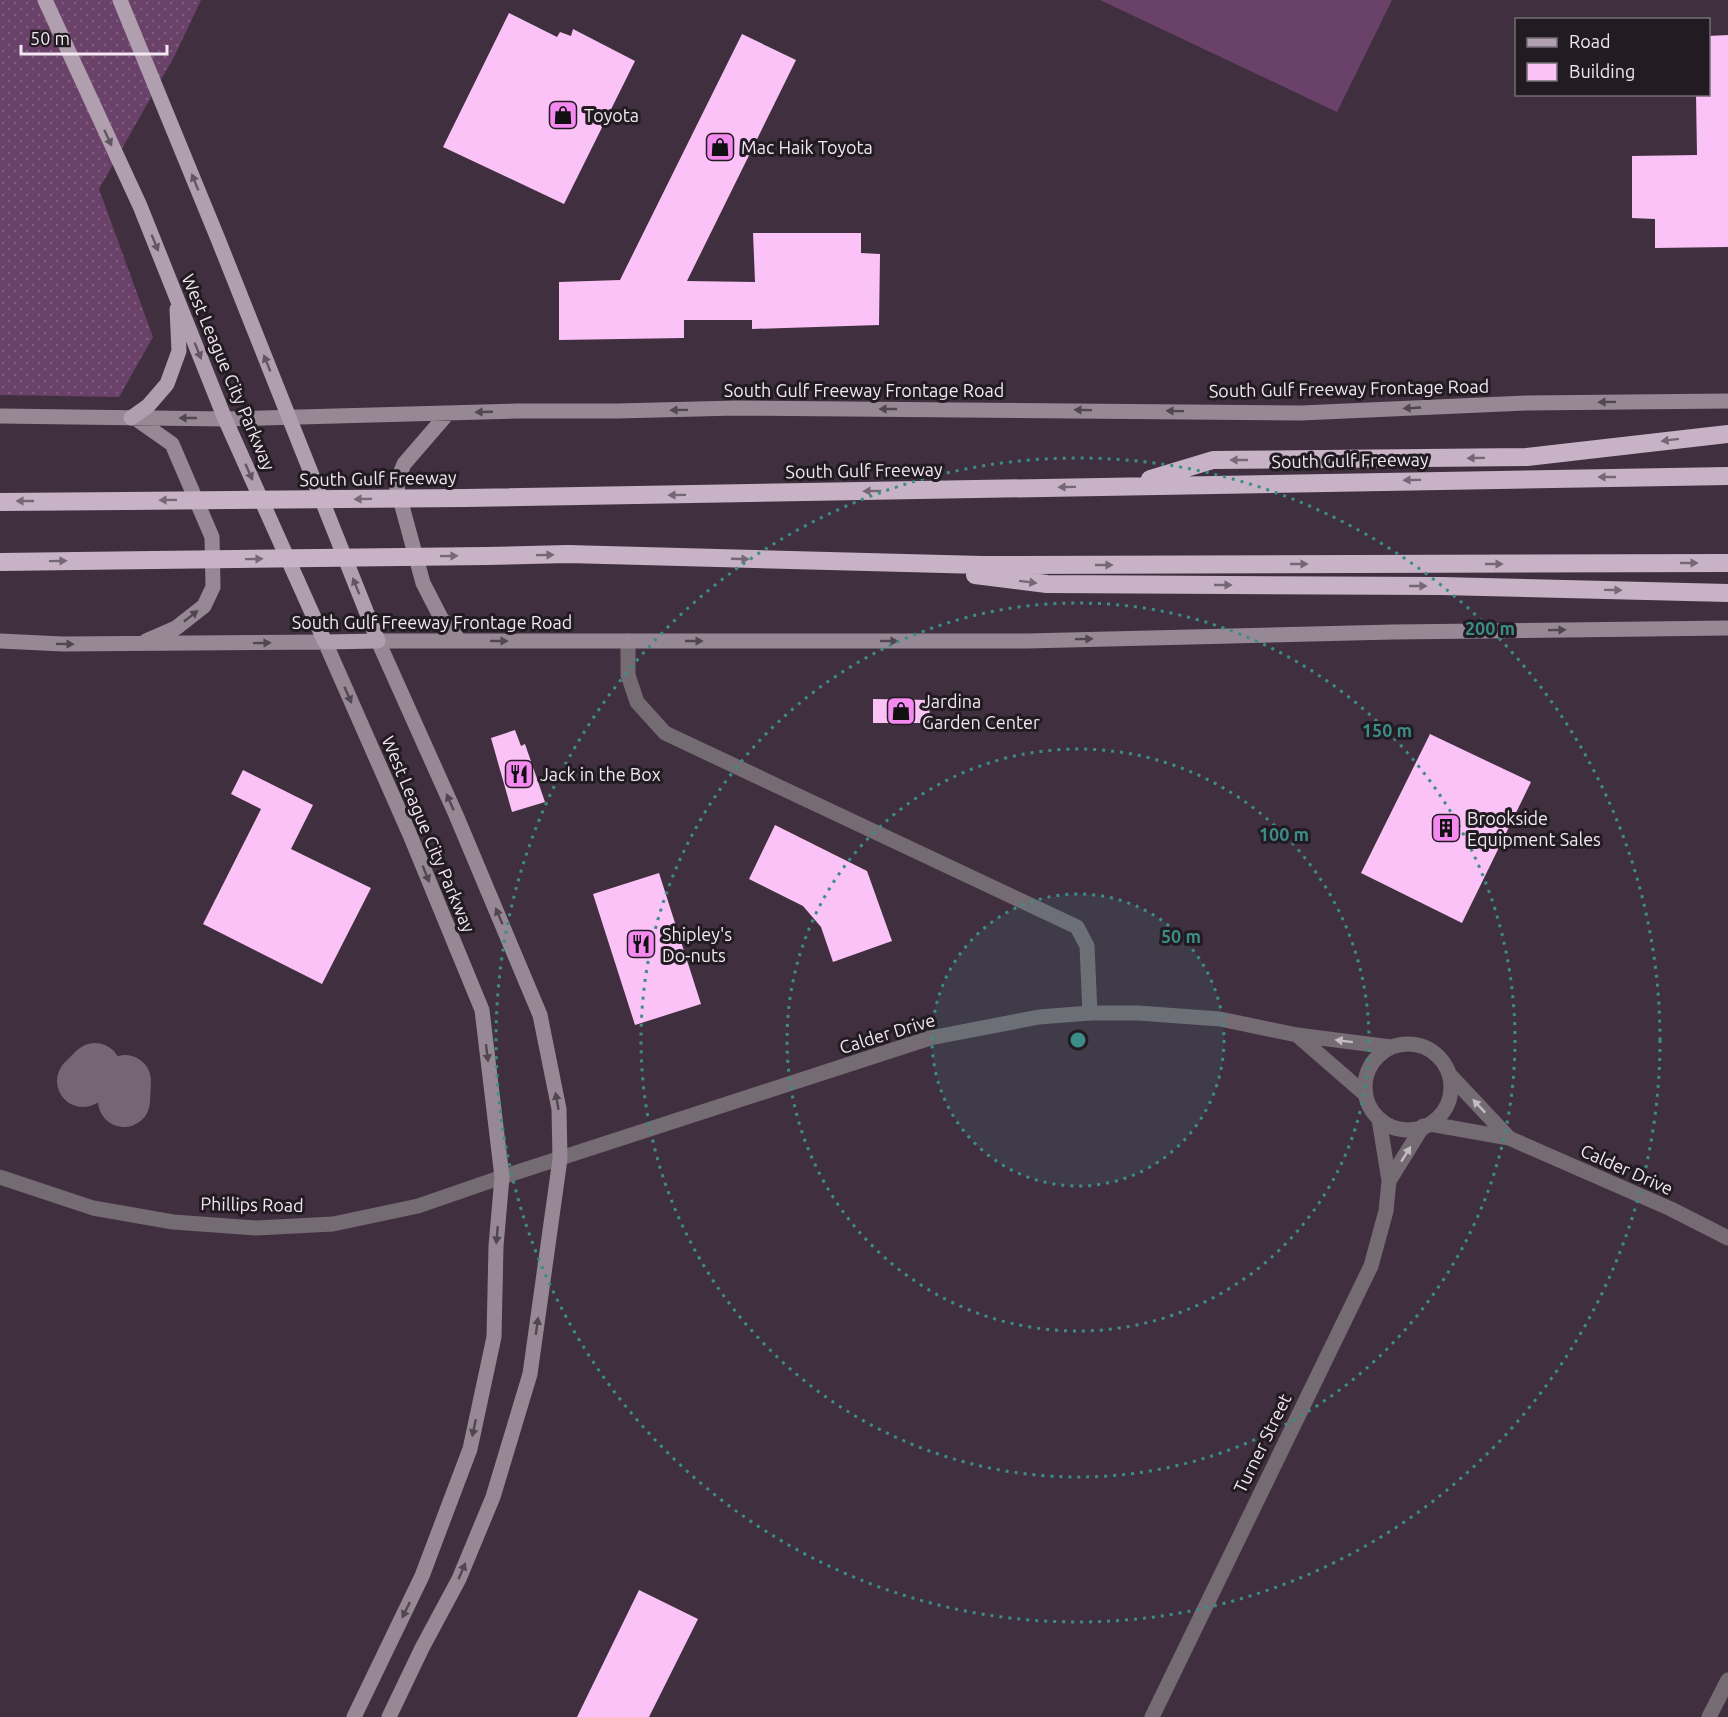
<svg xmlns="http://www.w3.org/2000/svg" width="1728" height="1717" font-family="Ubuntu,sans-serif">
<style>
.grass{fill:url(#grass-dots)}
.pitch{fill:#6a4168}
.lines{fill:none;stroke-linecap:round;stroke-linejoin:round}
.taxiway{stroke:#746674;stroke-width:52}
.building{fill:#fac2f6}
.minor{stroke:#746b73;stroke-width:15}
.tertiary{stroke:#746b73;stroke-width:15}
.secondary{stroke:#968995;stroke-width:15}
.primary{stroke:#b09fae;stroke-width:15}
.motorway{stroke:#c8b3c6;stroke-width:18}
.motorway-bridge{stroke:#c8b3c6;stroke-width:18}
.oneway{fill:#625661}
.oneway2{fill:#504750}
.oneway3{fill:#756774}
.oneway4{fill:#c6bcc5}
.ring{fill:none;stroke:#3c8d88;stroke-width:3;stroke-dasharray:3 6}
.labels{text-anchor:middle;dominant-baseline:central;stroke-width:6;stroke-linejoin:round;paint-order:stroke}
.poi-label{font-size:18px;fill:#f2e7f1;stroke:#221b22;text-anchor:start}
.street-label{font-size:18px;fill:#f2e7f1;stroke:#221b22}
.centre{fill:#3c8d88;stroke:#221b22;stroke-width:3}
.ring-label{font-size:18px;text-anchor:middle;font-weight:bold;fill:#3c8d88;stroke:#221b22;stroke-width:6;stroke-linejoin:round;paint-order:stroke}
</style>
<defs>
<pattern id="grass-dots" width="8" height="8" patternUnits="userSpaceOnUse" patternTransform="scale(1.5)"><rect width="8" height="8" fill="#6a4168"/><path d="M2 2h.1M6 6h.1" fill="none" stroke="#805c7e" stroke-width="1.8" stroke-linecap="round"/></pattern>
</defs>
<rect width="100%" height="100%" fill="#40303f"/>
<!-- grass -->
<path class="grass" d="M0,0H201L175,55L99,189L153,337L119,397L0,395Z"/>
<!-- pitch -->
<path class="pitch" d="M1100,0H1392L1337,112Z"/>
<g class="lines">
<!-- taxiway -->
<path class="taxiway" d="M83,1081L95,1069
M124,1101L125,1081"/>
</g>
<!-- building -->
<path class="building" d="M509,13L557,37L560,32L571,36L573,29L635,61L564,204L443,147Z
M742,34L796,60L687,281L755,282L753,233H861V253L880,254L879,325L752,329V320H684V338L559,340V282L620,280Z
M1728,35V247L1655,248V219L1632,218V156L1697,155L1696,94H1708V36Z
M873,699L929,700L930,723H873Z
M515,730L521,746L525,744L545,802L512,812L491,738Z
M1430,734L1531,782L1462,923L1361,873Z
M243,770L313,805L291,849L371,888L322,984L203,924L261,809L231,794Z
M775,825L867,871L892,941L833,962L821,927L803,906L749,879Z
M659,873L701,1004L635,1025L593,894Z
M639,1590L698,1619L649,1717H577Z"/>
<g class="lines">
<!-- minor -->
<path class="minor" d="M628,641V675L637,702L665,733L1077,927L1087,946L1090,1013
M0,1177L93,1208L173,1222L256,1228L333,1224L418,1206L502,1177
M1389,1181L1423,1126
M1152,1717L1371,1266L1386,1211L1389,1181L1379,1119
M1709,1717L1728,1680"/>
<!-- tertiary -->
<path class="tertiary" d="M1297,1035L1366,1095
M1365 1087a43 43 0 1 1 86 0a43 43 0 1 1-86 0Z
M1449,1074L1509,1138
M1430,1124L1509,1138L1671,1209L1728,1238
M502,1177L930,1038L1039,1017L1090,1013H1138L1220,1019L1297,1035L1391,1047"/>
<!-- secondary -->
<path class="secondary" d="M448,413L404,464L396,484L423,583L441,618L460,641
M0,416L225,419L518,411H617L737,408L1301,413L1526,403L1728,401
M135,418L172,444L212,537L213,587L204,606L176,628L146,641
M0,641L63,644L325,642L410,835L482,1010L502,1177L496,1246L494,1337L470,1449L422,1576L354,1717
M389,1717L422,1648L459,1579L493,1497L530,1374L560,1159L559,1109L540,1015L456,815L378,641H1027L1393,632L1728,628"/>
<!-- primary -->
<path class="primary" d="M45,0L140,206L225,419L325,642L378,641L218,239L120,0
M131,418L148,406L167,384L179,351L177,309"/>
<!-- motorway -->
<path class="motorway" d="M1150,479L1213,460L1527,457L1728,434
M464,498C885,494 1306,480 1728,476
M0,502L126,501
M486,556L568,554L982,565L1728,563
M0,562L154,560
M975,575L1047,584L1441,586L1728,593"/>
<!-- motorway-bridge -->
<path class="motorway-bridge" d="M126,501L464,498
M154,560L486,556"/>
</g>
<!-- one-way arrows -->
<defs><path id="oneway-solid" d="M-6-.8H1V-3.2L6.5 0L1 3.2V.8H-6Z" transform="scale(1.5)"/></defs>
<g class="oneway">
<use href="#oneway-solid" transform="translate(108 138) rotate(65)"/>
<use href="#oneway-solid" transform="translate(195 182) rotate(-112)"/>
<use href="#oneway-solid" transform="translate(155 243) rotate(68)"/>
<use href="#oneway-solid" transform="translate(198 351) rotate(68)"/>
<use href="#oneway-solid" transform="translate(267 363) rotate(-112)"/>
<use href="#oneway-solid" transform="translate(249 472) rotate(66)"/>
<use href="#oneway-solid" transform="translate(356 586) rotate(-112)"/>
</g>
<g class="oneway2">
<use href="#oneway-solid" transform="translate(1607 402) rotate(179)"/>
<use href="#oneway-solid" transform="translate(1412 408) rotate(177)"/>
<use href="#oneway-solid" transform="translate(888 409) rotate(-180)"/>
<use href="#oneway-solid" transform="translate(679 410) rotate(179)"/>
<use href="#oneway-solid" transform="translate(1083 410) rotate(-179)"/>
<use href="#oneway-solid" transform="translate(1175 411) rotate(-179)"/>
<use href="#oneway-solid" transform="translate(484 412) rotate(178)"/>
<use href="#oneway-solid" transform="translate(188 418) rotate(-180)"/>
<use href="#oneway-solid" transform="translate(191 616) rotate(-38)"/>
<use href="#oneway-solid" transform="translate(1557 630) rotate(-1)"/>
<use href="#oneway-solid" transform="translate(1084 639) rotate(-1)"/>
<use href="#oneway-solid" transform="translate(499 641)"/>
<use href="#oneway-solid" transform="translate(694 641)"/>
<use href="#oneway-solid" transform="translate(889 641)"/>
<use href="#oneway-solid" transform="translate(262 643) rotate(-1)"/>
<use href="#oneway-solid" transform="translate(65 644) rotate(1)"/>
<use href="#oneway-solid" transform="translate(348 695) rotate(66)"/>
<use href="#oneway-solid" transform="translate(450 802) rotate(-114)"/>
<use href="#oneway-solid" transform="translate(426 874) rotate(68)"/>
<use href="#oneway-solid" transform="translate(499 916) rotate(-113)"/>
<use href="#oneway-solid" transform="translate(487 1053) rotate(83)"/>
<use href="#oneway-solid" transform="translate(557 1101) rotate(-100)"/>
<use href="#oneway-solid" transform="translate(497 1235) rotate(95)"/>
<use href="#oneway-solid" transform="translate(537 1326) rotate(-82)"/>
<use href="#oneway-solid" transform="translate(474 1428) rotate(102)"/>
<use href="#oneway-solid" transform="translate(462 1571) rotate(-67)"/>
<use href="#oneway-solid" transform="translate(406 1610) rotate(116)"/>
</g>
<g class="oneway3">
<use href="#oneway-solid" transform="translate(1670 440) rotate(173)"/>
<use href="#oneway-solid" transform="translate(1476 458) rotate(179)"/>
<use href="#oneway-solid" transform="translate(1239 460) rotate(180)"/>
<use href="#oneway-solid" transform="translate(1607 477) rotate(180)"/>
<use href="#oneway-solid" transform="translate(1412 480) rotate(179)"/>
<use href="#oneway-solid" transform="translate(1067 487) rotate(179)"/>
<use href="#oneway-solid" transform="translate(872 491) rotate(179)"/>
<use href="#oneway-solid" transform="translate(677 495) rotate(179)"/>
<use href="#oneway-solid" transform="translate(363 499) rotate(179)"/>
<use href="#oneway-solid" transform="translate(168 500) rotate(179)"/>
<use href="#oneway-solid" transform="translate(25 501) rotate(180)"/>
<use href="#oneway-solid" transform="translate(545 555) rotate(-1)"/>
<use href="#oneway-solid" transform="translate(449 556) rotate(-1)"/>
<use href="#oneway-solid" transform="translate(254 559) rotate(-1)"/>
<use href="#oneway-solid" transform="translate(740 559) rotate(2)"/>
<use href="#oneway-solid" transform="translate(58 561) rotate(-1)"/>
<use href="#oneway-solid" transform="translate(1689 563)"/>
<use href="#oneway-solid" transform="translate(1299 564)"/>
<use href="#oneway-solid" transform="translate(1494 564)"/>
<use href="#oneway-solid" transform="translate(1104 565)"/>
<use href="#oneway-solid" transform="translate(1028 582) rotate(7)"/>
<use href="#oneway-solid" transform="translate(1223 585)"/>
<use href="#oneway-solid" transform="translate(1418 586)"/>
<use href="#oneway-solid" transform="translate(1613 590) rotate(1)"/>
</g>
<g class="oneway4">
<use href="#oneway-solid" transform="translate(1344 1041) rotate(-173)"/>
<use href="#oneway-solid" transform="translate(1479 1106) rotate(-133)"/>
<use href="#oneway-solid" transform="translate(1406 1154) rotate(-58)"/>
</g>
<!-- distance rings -->
<circle cx="1078" cy="1040" r="146" fill="#3c8d88" fill-opacity=".12"/>
<g class="ring">
<circle cx="1078" cy="1040" r="146"/>
<circle cx="1078" cy="1040" r="291"/>
<circle cx="1078" cy="1040" r="437"/>
<circle cx="1078" cy="1040" r="582"/>
</g>
<!-- icons -->
<defs>
<g id="shop-square" transform="scale(1.5)"><rect x="-9" y="-9" width="18" height="18" rx="4" fill="#f489ef" stroke="#221b22"/><path d="M-5-2.5h2.3a2.7 3.5 0 0 1 5.4 0H5L5.5 6h-11ZM-1.5-2.5h3a1.5 2.3 0 0 0-3 0Z" fill="#111"/></g>
<g id="restaurant-square" transform="scale(1.5)"><rect x="-9" y="-9" width="18" height="18" rx="4" fill="#f489ef" stroke="#221b22"/><path d="M-5-6h1v4h1v-4h1v4h1v-4h1v5L-1.5 .5V6h-2V.5L-5-1ZM5-6V6H3V1.5H1.5Q1.5-4 5-6Z" fill="#111"/></g>
<g id="building-square" transform="scale(1.5)"><rect x="-9" y="-9" width="18" height="18" rx="4" fill="#f489ef" stroke="#221b22"/><path d="M-4-6H4V6H1V3H-1V6H-4ZM-2.5-4.3h1.7v1.8h-1.7ZM.8-4.3h1.7v1.8H.8ZM-2.5-1h1.7V.8h-1.7ZM.8-1h1.7V.8H.8Z" fill="#111"/></g>
</defs>
<g fill-rule="evenodd">
<use href="#shop-square" x="563" y="115"/>
<use href="#shop-square" x="720" y="147"/>
<use href="#shop-square" x="901" y="711"/>
<use href="#restaurant-square" x="519" y="774"/>
<use href="#building-square" x="1446" y="828"/>
<use href="#restaurant-square" x="641" y="944"/>
</g>
<g class="labels">
<!-- poi labels -->
<g class="poi-label">
<text x="584" y="115">Toyota</text>
<text x="741" y="147">Mac Haik Toyota</text>
<text x="922" y="701">Jardina<tspan x="922" dy="21">Garden Center</tspan></text>
<text x="540" y="774">Jack in the Box</text>
<text x="1467" y="818">Brookside<tspan x="1467" dy="21">Equipment Sales</tspan></text>
<text x="662" y="934">Shipley's<tspan x="662" dy="21">Do-nuts</tspan></text>
</g>
<!-- street labels -->
<g class="street-label">
<text transform="translate(229 372) rotate(67)">West League City Parkway</text>
<text transform="translate(1349 388) rotate(-1)">South Gulf Freeway Frontage Road</text>
<text x="864" y="390">South Gulf Freeway Frontage Road</text>
<text transform="translate(1350 460) rotate(-1)">South Gulf Freeway</text>
<text transform="translate(864 470) rotate(-1)">South Gulf Freeway</text>
<text transform="translate(378 478) rotate(-1)">South Gulf Freeway</text>
<text x="432" y="622">South Gulf Freeway Frontage Road</text>
<text transform="translate(429 834) rotate(67)">West League City Parkway</text>
<text transform="translate(887 1033) rotate(-17)">Calder Drive</text>
<text transform="translate(1627 1169) rotate(24)">Calder Drive</text>
<text transform="translate(252 1204) rotate(1)">Phillips Road</text>
<text transform="translate(1262 1443) rotate(-64)">Turner Street</text>
</g>
</g>
<circle cx="1078" cy="1040" r="9" class="centre"/>
<g class="ring-label">
<text x="1490" y="635">200 m</text>
<text x="1387" y="737">150 m</text>
<text x="1284" y="841">100 m</text>
<text x="1181" y="943">50 m</text>
</g>
<!-- legend -->
<rect x="1515" y="18" width="195" height="78" fill="#221b22" stroke="#756d75" stroke-width="1.5"/>
<rect x="1527" y="38" width="30" height="9" fill="#b09fae" stroke="#756d75" stroke-width="1.5"/>
<text x="1569" y="48" font-size="18" fill="#f2e7f1">Road</text>
<rect x="1527" y="63" width="30" height="18" fill="#fac2f6" stroke="#756d75" stroke-width="1.5"/>
<text x="1569" y="78" font-size="18" fill="#f2e7f1">Building</text>
<!-- scale -->
<path d="M21 45v9h146v-9" fill="none" stroke="#f2e7f1" stroke-width="3"/>
<text x="30" y="45" font-size="18" fill="#f2e7f1" stroke="#221b22" stroke-width="4.5" paint-order="stroke">50 m</text>
</svg>
